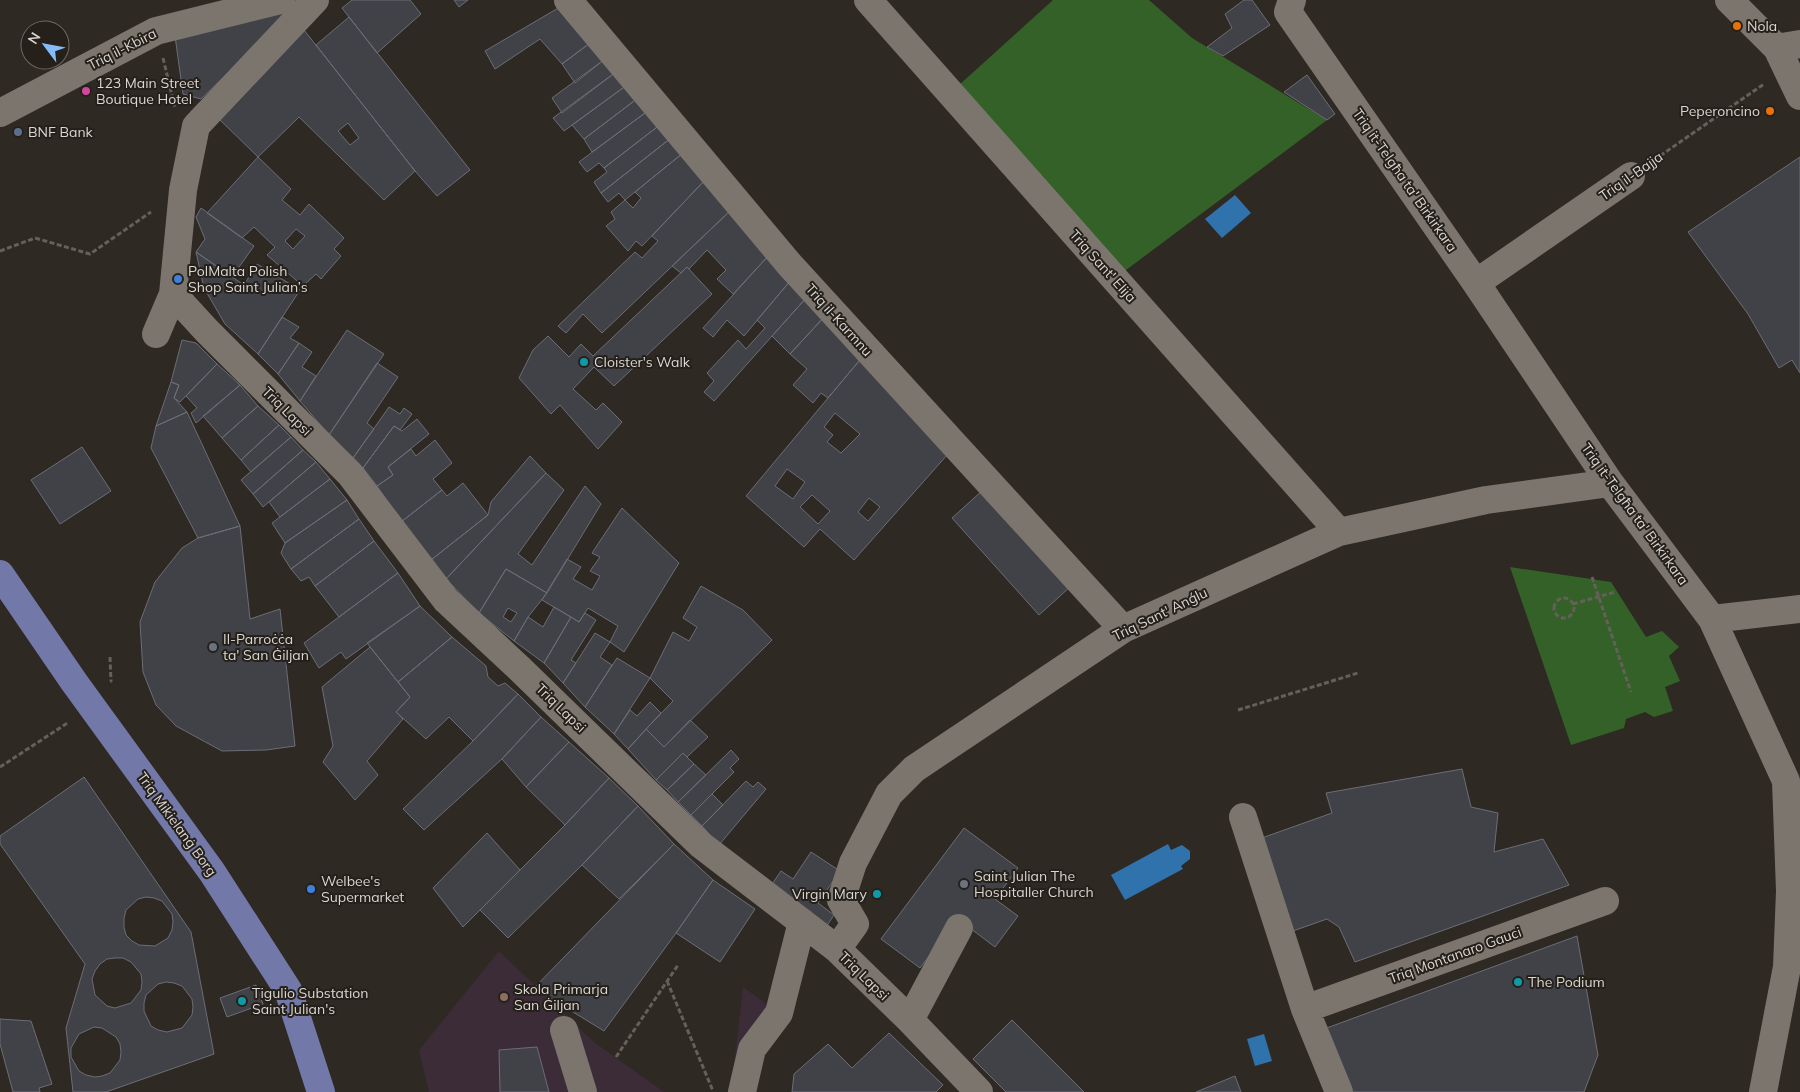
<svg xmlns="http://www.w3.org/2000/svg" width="1800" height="1092" font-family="Mulish,sans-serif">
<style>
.education{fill:#3b2c38}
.green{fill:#336128}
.water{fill:#3072ab}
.building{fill:#414148;stroke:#6d6d76;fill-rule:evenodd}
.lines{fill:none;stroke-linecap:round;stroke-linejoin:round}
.path{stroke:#65605a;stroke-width:3;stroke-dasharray:5 2.5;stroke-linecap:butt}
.minor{stroke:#7b756e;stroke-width:28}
.major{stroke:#7278a8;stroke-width:28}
.food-dot{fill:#e8710a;stroke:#25201a;stroke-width:2}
.hotel-dot{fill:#d1479c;stroke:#25201a;stroke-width:2}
.service-dot{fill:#5c6f8a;stroke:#25201a;stroke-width:2}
.shop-dot{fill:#3f7fe0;stroke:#25201a;stroke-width:2}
.culture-dot{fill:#0f9aa8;stroke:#25201a;stroke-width:2}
.worship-dot{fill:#6b7280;stroke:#25201a;stroke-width:2}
.education-dot{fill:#8d6e63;stroke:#25201a;stroke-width:2}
.labels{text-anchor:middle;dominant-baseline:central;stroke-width:4;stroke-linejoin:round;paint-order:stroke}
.poi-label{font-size:14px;fill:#dad6d2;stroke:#25201a;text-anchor:start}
.street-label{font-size:14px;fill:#dad6d2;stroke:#25201a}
</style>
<rect width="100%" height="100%" fill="#2f2923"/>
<!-- education -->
<path class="education" d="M499,951L594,1042L664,1092H429L419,1050Z
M743,987L779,1013L784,1030L761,1052L756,1092H731Z"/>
<!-- green -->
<path class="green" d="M1053,0H1149L1192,38L1327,120L1122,273L958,86Z
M1510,567L1611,582L1646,637L1662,631L1679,647L1669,656L1680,681L1665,687L1673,711L1654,717L1645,712L1626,719L1624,728L1571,745Z"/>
<!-- water -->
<path class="water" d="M1235,195L1251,213L1222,238L1205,219Z
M1168,844L1171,850L1182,845L1190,851V859L1181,866L1183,869L1125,900L1111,875Z
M1264,1034L1272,1061L1255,1066L1247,1039Z"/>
<!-- building -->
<path class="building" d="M352,0H410L421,14L377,53L342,8Z
M454,0H468L459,7Z
M1244,0H1252L1270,25L1223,56L1207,47L1232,28L1225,14Z
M279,5L287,16L201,99L183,94L175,36Z
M560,7L590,43L562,64L540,39L495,69L485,51Z
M349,17L470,170L437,196L415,171L316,45Z
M304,30L415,171L384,200L299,117L258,157L219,119ZM348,123L359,138L350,145L338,131Z
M590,43L605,59L575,83L562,64Z
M605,59L616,72L562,113L552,98Z
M616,72L627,85L564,131L553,118Z
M1307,75L1335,114L1327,120L1284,92Z
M627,85L638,98L584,139L572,125Z
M638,98L649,110L592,152L584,139Z
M649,110L661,124L604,168L599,163L587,172L579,162Z
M661,124L671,138L601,193L594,182L607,172L604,168Z
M671,138L683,153L625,200L619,193L608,202L601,193Z
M683,153L705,180L642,246L636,241L628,251L606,226L615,219L611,212L625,200L633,208L641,198L635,192Z
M258,157L291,189L282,200L300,215L309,204L344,238L334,249L341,256L321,279L316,274L303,286L267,255L275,247L254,227L242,238L207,213ZM296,229L305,236L293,249L285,241Z
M1800,157V373L1792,360L1779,368L1748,314L1688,232Z
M705,180L730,211L602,333L583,314L566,333L558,326L635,252L642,258L658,241L652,236Z
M201,208L254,246L232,277L196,252L205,239L196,217Z
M730,211L770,254L733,294L717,279L726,270L707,250L689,269L687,267L681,273L672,266Z
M196,252L244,285L257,264L300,290L258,354L225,324L204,288Z
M770,254L791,280L744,336L727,320L713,337L703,328Z
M687,267L712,294L614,386L594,367L573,389L596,410L603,403L622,422L598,449L560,405L551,414L519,378L533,350L548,336L569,357L581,344L593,356Z
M791,280L807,297L714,401L704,392L714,381L707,373L738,340L746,349L765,328L757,320Z
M807,297L825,316L790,354L772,336Z
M825,316L864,355L828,398L821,393L813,403L793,385L807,369L790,354Z
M282,317L299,327L290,338L299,343L278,374L258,354Z
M347,330L384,354L329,435L300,401Z
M182,340L196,343L217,364L180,402L174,398L179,385L171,382Z
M299,343L312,352L302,367L316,376L300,401L278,374Z
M864,355L948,454L854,560L820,529L804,547L746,496ZM835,413L860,434L841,453L827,442L833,435L824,427ZM787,469L805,482L793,499L775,486ZM812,495L830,511L818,524L800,507ZM869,498L880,507L868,521L858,512Z
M377,363L398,377L367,423L374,429L353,458L329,435Z
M217,364L240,385L196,423L191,413L197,408L186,396Z
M171,382L179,385L174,398L187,412L156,426Z
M240,385L258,406L222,438L203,416Z
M258,406L279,425L241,460L222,438Z
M389,407L400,414L404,408L412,414L400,430L394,426L363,468L353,458Z
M187,412L240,526L198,538L151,448L156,426Z
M417,419L429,434L388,467L393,475L377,486L363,468L394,426L402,431Z
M279,425L291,437L251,472L241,460Z
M291,437L303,450L253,494L241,480Z
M435,440L452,463L433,479L442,490L401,522L377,486L393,475L388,467L411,449L416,456Z
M82,447L111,491L60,524L31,480Z
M303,450L316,462L263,507L253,494Z
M530,456L546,473L446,579L431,560L488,515L491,502Z
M316,462L330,479L280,517L269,502Z
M546,473L564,490L518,554L532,565L585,486L601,504L547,593L506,569L479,613L446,579Z
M330,479L347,500L285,543L272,523Z
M463,483L488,515L431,560L401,522L442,490L447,496Z
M983,490L1070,587L1039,615L952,518Z
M347,500L359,519L291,569L281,553L285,543Z
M622,508L679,563L624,652L610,642L618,626L588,608L579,622L542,600L567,559L581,567L573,579L592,590L600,576L590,571L600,557L592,553Z
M359,519L374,541L315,586L309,577L301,581L291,569Z
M240,526L250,619L280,609L295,746L266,750L222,751L176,726L156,705L143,672L140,622L155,582L182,548L198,538Z
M374,541L398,573L339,617L315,586Z
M506,569L547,593L528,617L514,641L479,613ZM508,608L517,613L511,622L503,617Z
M398,573L420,606L346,659L341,652L319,668L304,643Z
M701,586L743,610L772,640L664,747L646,729L673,701L650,678L673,632L689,641L697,627L683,618Z
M420,606L452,637L398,682L367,643Z
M554,607L571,617L544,663L514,641L528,617L543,627Z
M585,613L596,620L571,660L576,663L563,683L544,663L571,617L579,622Z
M595,633L610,642L600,657L612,665L585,707L563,683Z
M452,637L486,666L488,677L498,686L505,683L518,694L473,741L449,717L426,739L396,712L410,697L398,682Z
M370,647L410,697L396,712L403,719L367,761L378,775L355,800L323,762L333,746L322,687Z
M617,658L650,678L614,734L585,707Z
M518,694L541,717L502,759L424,830L403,809L473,741Z
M650,702L661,713L628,749L614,734L630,710L637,716Z
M541,717L569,742L526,787L502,759Z
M690,720L708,737L687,757L683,753L656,780L628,749L646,729L664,747Z
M569,742L609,778L565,825L526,787Z
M731,750L739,759L730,768L734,772L691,815L678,802Z
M683,753L694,764L667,790L656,780Z
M694,764L706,775L678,802L667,790Z
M1462,769L1471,807L1498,813L1494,852L1543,839L1569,885L1355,962L1339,927L1327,919L1290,932L1259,839L1332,813L1326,793Z
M84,777L191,932L214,1054L106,1092H73L66,1028L85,964L0,844V836ZM146,897L154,898L162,901L172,914L173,922L172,930L168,938L155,946L139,945L132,941L126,935L124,927V918L126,910L138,899ZM115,958H123L131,962L141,974L142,982L141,990L131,1003L115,1008L107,1006L95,995L92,979L95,971L100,964L107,959ZM166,982L174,983L182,986L192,999L193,1007L192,1015L182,1028L167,1032L158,1030L151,1026L144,1011V1003L146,995L158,984ZM94,1027L102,1028L116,1037L120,1044L121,1052L120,1060L110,1073L102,1076L95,1077L86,1075L79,1071L71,1057V1048L79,1034Z
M609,778L638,806L582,865L508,938L480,910L565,825Z
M746,781L753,787L758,782L766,789L719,845L702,826Z
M712,794L723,805L702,826L691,815Z
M638,806L674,844L619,899L582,865Z
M964,828L1018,868L995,899L1018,916L995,947L958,919L920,968L881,939Z
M487,833L520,870L463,927L433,888Z
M674,844L713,880L676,933L604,1031L534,988Z
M811,852L840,871L818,903L834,915L826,927L770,887L781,871L793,879Z
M713,880L755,909L720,962L676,933Z
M1577,936L1598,1055L1584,1092H1349L1324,1029Z
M256,985L263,1004L227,1017L220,998Z
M0,1019L31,1021L52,1084L39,1088L40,1092H13L0,1044Z
M1012,1020L1084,1092H1006L973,1059Z
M889,1033L943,1085L936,1092H792L794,1074L828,1044L852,1068Z
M537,1047L549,1092H500L499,1050Z
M1235,1076L1241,1092H1196Z"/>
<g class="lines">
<!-- path -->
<path class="path" d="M163,58L175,108
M1654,160L1764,84
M0,251L35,238L90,254L151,212
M1592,577L1631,692
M1554 608a10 10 0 1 1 20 0a10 10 0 1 1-20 0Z
M1573,604L1615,592
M110,657L111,681H110
M1238,710L1358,673
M0,767L69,722
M667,981L713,1091
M616,1057L678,965"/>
<!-- minor -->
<path class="minor" d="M568,0L789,264L1123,629
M868,0L1339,532
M1292,0L1288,12L1476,283L1610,483L1712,619L1786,781L1790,891L1787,967L1763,1092
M1729,0L1777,48
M1800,44L1777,48L1800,96
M0,113L156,31L281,0
M1476,283L1631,176
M173,294L207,331L350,474L446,600L520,669L701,845L837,949L910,1020L979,1092
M156,334L173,294L183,190L196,126L315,0
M1712,619L1800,609
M1243,817L1305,1009L1339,1092
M837,949L855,924L841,900L853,863L889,794L914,769L1123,629L1339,532L1486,500L1610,483
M1305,1009L1605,901
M910,1020L959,928
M564,1030L583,1092
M742,1092L752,1049L779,1013L802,922"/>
<!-- major -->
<path class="major" d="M0,574L74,682L212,872L288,990L321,1092"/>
</g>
<!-- markers -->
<g class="food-dot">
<circle cx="1737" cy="26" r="5"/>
<circle cx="1770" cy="111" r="5"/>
</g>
<circle class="hotel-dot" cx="86" cy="91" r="5"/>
<circle class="service-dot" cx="18" cy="132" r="5"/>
<g class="shop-dot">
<circle cx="178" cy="279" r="5"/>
<circle cx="311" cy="889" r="5"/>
</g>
<g class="culture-dot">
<circle cx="584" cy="362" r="5"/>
<circle cx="877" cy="894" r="5"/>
<circle cx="1518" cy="982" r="5"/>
<circle cx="242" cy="1001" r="5"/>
</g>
<g class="worship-dot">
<circle cx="213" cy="647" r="5"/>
<circle cx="964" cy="884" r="5"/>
</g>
<circle class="education-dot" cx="504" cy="997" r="5"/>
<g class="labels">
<!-- poi labels -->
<g class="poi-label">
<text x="1747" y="26">Nola</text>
<text x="96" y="83">123 Main Street<tspan x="96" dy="16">Boutique Hotel</tspan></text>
<text x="1760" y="111" text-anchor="end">Peperoncino</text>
<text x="28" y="132">BNF Bank</text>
<text x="188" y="271">PolMalta Polish<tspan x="188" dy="16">Shop Saint Julian’s</tspan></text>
<text x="594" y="362">Cloister's Walk</text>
<text x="223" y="639">Il-Parroċċa<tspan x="223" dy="16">ta' San Ġiljan</tspan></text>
<text x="974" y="876">Saint Julian The<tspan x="974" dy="16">Hospitaller Church</tspan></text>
<text x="321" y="881">Welbee's<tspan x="321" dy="16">Supermarket</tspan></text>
<text x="867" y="894" text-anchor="end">Virgin Mary</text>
<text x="1528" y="982">The Podium</text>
<text x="514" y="989">Skola Primarja<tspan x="514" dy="16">San Ġiljan</tspan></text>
<text x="252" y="993">Tigulio Substation<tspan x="252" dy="16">Saint Julian's</tspan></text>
</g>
<!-- street labels -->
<g class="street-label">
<text transform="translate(122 49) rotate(-27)">Triq il-Kbira</text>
<text transform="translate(1631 176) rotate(-35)">Triq il-Bajja</text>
<text transform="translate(1405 180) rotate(55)">Triq it-Telgħa ta' Birkirkara</text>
<text transform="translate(1103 266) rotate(48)">Triq Sant' Elija</text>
<text transform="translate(839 320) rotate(48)">Triq il-Karmnu</text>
<text transform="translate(287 411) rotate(45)">Triq Lapsi</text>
<text transform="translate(1635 514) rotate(54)">Triq it-Telgħa ta' Birkirkara</text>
<text transform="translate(1160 614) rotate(-26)">Triq Sant' Anǵlu</text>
<text transform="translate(561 708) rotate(44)">Triq Lapsi</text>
<text transform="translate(177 824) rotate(54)">Triq Mikielanġ Borg</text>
<text transform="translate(1455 955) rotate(-20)">Triq Montanaro Gauci</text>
<text transform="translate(864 976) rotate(44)">Triq Lapsi</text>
</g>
</g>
<!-- north arrow -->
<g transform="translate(45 45) rotate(302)"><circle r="24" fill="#25201a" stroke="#6d6964"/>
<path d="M0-4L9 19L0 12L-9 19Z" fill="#85bbfb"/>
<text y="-8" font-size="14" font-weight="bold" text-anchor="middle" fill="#dad6d2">N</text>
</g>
</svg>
